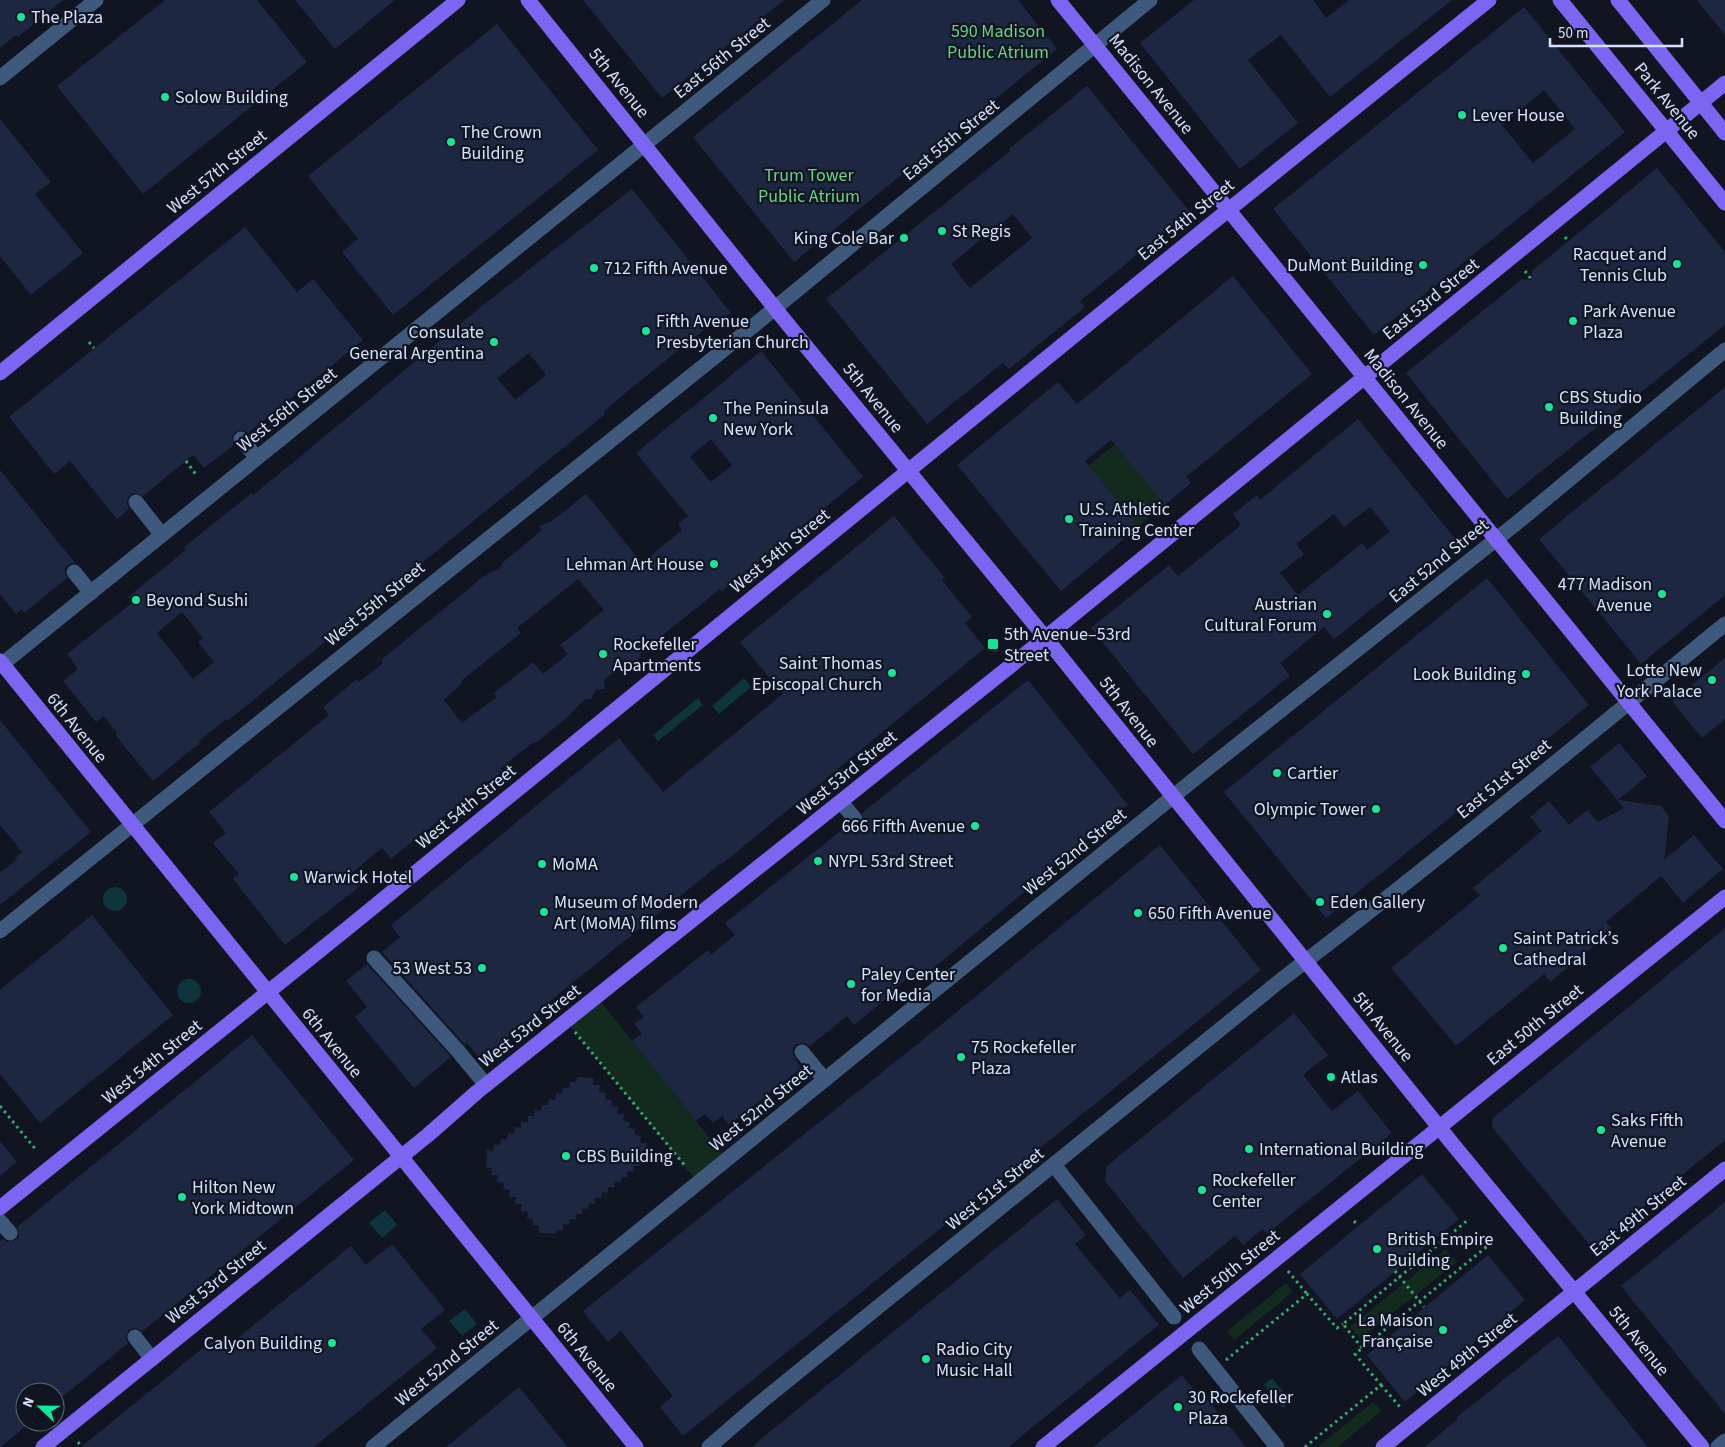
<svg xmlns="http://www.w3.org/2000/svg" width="1725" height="1447" font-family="'Source Sans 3',sans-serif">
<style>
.green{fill:#132b1f}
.water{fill:#0e343c}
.building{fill:#1d2741;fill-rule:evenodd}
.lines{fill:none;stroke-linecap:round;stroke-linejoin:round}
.path{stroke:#39aa6f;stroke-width:3;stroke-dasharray:2.5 4;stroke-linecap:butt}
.minor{stroke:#3f597c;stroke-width:15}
.major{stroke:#7b65f1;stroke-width:15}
.poi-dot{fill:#14e79a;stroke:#101521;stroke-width:2}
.labels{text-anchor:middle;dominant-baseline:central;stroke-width:4.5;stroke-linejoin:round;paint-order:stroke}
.poi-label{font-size:18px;fill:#d4e2fb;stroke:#101521;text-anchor:start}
.park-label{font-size:18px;fill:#66d586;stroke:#101521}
.street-label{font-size:18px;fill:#d4e2fb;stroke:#101521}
</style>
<rect width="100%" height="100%" fill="#101521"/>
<!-- green -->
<path class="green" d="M1115,444L1165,505L1138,527L1088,466Z
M597,997L727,1160L698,1183L567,1022Z
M1446,1249L1457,1262L1360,1339L1350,1327Z
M1286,1283L1293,1292L1234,1340L1227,1331Z
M1373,1402L1381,1411L1338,1447H1320L1319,1446Z"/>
<!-- water -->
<path class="water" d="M744,678L751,687L719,714L712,706Z
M698,698L703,705L658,741L653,735Z
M103 899a12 12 0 1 1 24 0a12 12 0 1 1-24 0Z
M177 991a12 12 0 1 1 24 0a12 12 0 1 1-24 0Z
M385,1210L397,1225L382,1238L369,1223Z
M465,1309L477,1324L462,1336L449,1321Z
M1272,1378L1291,1401L1283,1408L1264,1385Z"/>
<!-- building -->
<path class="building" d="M0,0H63L18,37L16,35L0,48Z
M165,0H257L307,62L143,194L57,86Z
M295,0H395L335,49Z
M583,0H784L662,98Z
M862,0H1018L1057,49L794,262L693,137Z
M1194,0H1313L1326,18L1349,0H1452L1330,97L1281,35L1248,60L1298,123L1240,169L1140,43Z
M1697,0H1725V35Z
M1524,7L1625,132L1374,335L1273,209ZM1544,90L1575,129L1533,163L1502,125Z
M497,24L598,150L393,315L342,252L358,239L308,176Z
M1087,86L1190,212L1080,301L1085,307L1009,369L1003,363L927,424L826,299L1010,151L1009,149ZM1013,214L1032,238L970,288L951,264Z
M0,119L51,182L35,194L83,253L31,295L0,256Z
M1657,168L1725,252V325L1635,397L1624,395V405L1507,499L1406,373L1522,279L1532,280V271Z
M632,189L731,313L713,326L711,324L634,386L603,412L605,414L240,711L227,721L226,719L199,741L200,743L153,781L116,736L117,733L104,716L96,722L63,681L78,669L67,654L133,602L128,597L186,550L184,547L252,493L253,495L279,474L487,302ZM529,353L546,375L515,400L497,378ZM182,612L203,638L198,642L214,662L193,679L157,633Z
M245,227L297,292L313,279L363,340L248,433L244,430L235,432L232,436L234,445L204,468L194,456H192L143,496L135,493L131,494L128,498L127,503L129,509L117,519L70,461L54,474L9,417Z
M1233,276L1312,374L1186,477L1191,483L1165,505L1111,440L1085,461L1138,527L1061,591L957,465L1058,382L1077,404Z
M761,351L863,477L722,591L720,589L653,643L649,652L641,653L637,662L627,661L604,680L605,689L596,690L591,699H586L572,712L571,714L536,743L534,742L513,758L501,768L503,771L489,782L488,781L391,859L382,848L351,874L360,886L285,945L233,879L239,874L213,843L226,833L209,812L329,715L323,707L357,679L359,682L383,663L381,660L478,581L490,572L500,569L502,563L542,530L539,526L552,521L586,494L642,563L682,530L678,524L688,516L636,453ZM711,439L732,465L711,482L690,457ZM578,579L604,610L560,645L568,654L543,674L533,662L494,693L497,697L462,723L444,700L462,683L461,681L521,633L517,628Z
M1725,387V595L1641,664L1539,539Z
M1358,419L1457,541L1334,639L1324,627L1280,663L1290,676L1193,754L1091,628L1169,565L1178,576L1241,525L1233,514L1257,495L1260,500ZM1370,507L1390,531L1367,550L1362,543L1298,595L1280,573L1304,554L1296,544L1334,514L1344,527Z
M0,470L75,563L69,564L65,568V573L67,578L24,613L22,609L16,614L0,594Z
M894,516L945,578L942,580L972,617L965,623L985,648L722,864L721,863L560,993L481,1060L467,1043L465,1045L382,952L400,937L391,925L619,738L663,792L783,694L740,642Z
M1487,578L1589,705L1326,918L1224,792Z
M1725,658V719L1702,738L1672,701Z
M1028,680L1128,805L923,977L918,970L889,993L890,995L854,1025L847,1016L810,1046L805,1043L796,1044L793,1048V1054L801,1068L729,1125L722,1116L713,1123L705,1114L696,1121L632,1041L642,1034L634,1024L644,1017L636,1007L708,950L711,955L735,935L725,923L848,825L852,828L861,826L864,822L862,813Z
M0,720L91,832L0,905V873L17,859L15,858L22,852L0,825Z
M1619,743L1647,776L1618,800L1661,806L1669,816L1664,860L1694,835L1723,869L1683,903L1661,876L1606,922L1613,930L1550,982L1544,974L1456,1046L1391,968L1480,895L1473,888L1542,831L1530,817L1549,801L1569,825L1587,810L1598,822L1624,808L1590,767Z
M1160,845L1261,970L683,1436L660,1407L673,1396L621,1331L608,1342L583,1311L925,1038Z
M92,915L173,1015L40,1123L0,1074V990Z
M1725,928V1140L1597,1245L1588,1243L1492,1127L1493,1118Z
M367,964L451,1057L414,1088L355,1017L367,1007L346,981Z
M1294,1013L1328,1055L1303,1075L1332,1111L1358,1091L1392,1133L1267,1234L1262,1229L1243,1245L1235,1236L1183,1278L1105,1181L1107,1166Z
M252,1035L354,1160L143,1331L134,1328L129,1330L126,1338L128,1343L55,1403V1392H25V1427L0,1447V1241L3,1239L7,1242L16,1240L19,1236L17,1227Z
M577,1077L594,1078L593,1085H600L599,1092L606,1093L605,1099L612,1100L611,1106L618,1107L617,1114H624L623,1121L630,1122L629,1128L635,1129V1135L641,1136L640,1143H647L645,1161L641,1160L640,1166H634V1172L628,1171L627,1177H622L621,1182H615L614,1188L608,1187V1193L602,1192L601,1198H595V1204L589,1203L588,1209L583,1208L582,1214H576V1220L570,1219L569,1225L563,1224V1230H557L556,1234L539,1233V1226L533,1225V1219L527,1218L528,1212L521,1211L522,1204H515L516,1197H509L510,1190L503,1189L504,1183L497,1182L498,1175H491L492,1168H486L487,1150L493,1151L494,1144L500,1145L501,1139H507L508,1133L514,1134L515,1127L521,1128V1122H528V1116H534L535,1110L541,1111L542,1105H548L549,1099L555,1100L556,1093L562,1094L563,1088H569L570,1082H576Z
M0,1141L17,1162L0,1176Z
M1422,1174L1459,1219L1337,1319L1300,1274Z
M1057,1199L1086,1235L1075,1244L1120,1298L1130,1290L1159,1325L1149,1333L1008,1447H751Z
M1725,1202V1414L1621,1286Z
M392,1244L445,1310L421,1329L437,1348L314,1447H81L214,1339L223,1350L351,1246L366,1265Z
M1488,1255L1525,1300L1405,1402L1367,1355Z
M1558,1336L1648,1447H1424L1458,1419L1456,1418Z
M1182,1375L1203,1402L1207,1399L1246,1447H1093Z
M519,1387L568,1447H446Z"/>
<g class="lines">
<!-- path -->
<path class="path" d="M1565,237L1569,242
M1525,271L1532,280
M89,342L94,348
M1624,395L1631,404
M186,461L197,476
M1142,504L1144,506
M575,1032L686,1167
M0,1106L37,1151
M1354,1221L1358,1226
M1288,1271L1307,1294
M1395,1271L1424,1307
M1362,1348L1343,1324L1469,1219
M1461,1353L1463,1355
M1226,1360L1307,1294L1337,1328L1343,1324
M1381,1385L1400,1407
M78,1442L82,1447
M1305,1447L1381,1385L1355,1354L1490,1244"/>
<!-- minor -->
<path class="minor" d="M0,78L96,0
M241,439L257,458
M136,502L162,535
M74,572L91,593
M0,666L823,0
M841,802L855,819
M0,931L752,327L1150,0
M374,958L458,1051L486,1085
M802,1052L825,1080
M1054,1165L1174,1317
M0,1221L10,1233
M135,1337L152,1359
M1199,1349L1277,1447
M373,1447L1197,777L1518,522L1725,350
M709,1447L761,1402L1281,980C1432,865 1578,744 1725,624
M1718,1447L1725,1441"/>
<!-- major -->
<path class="major" d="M528,0L786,322L1053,647L1451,1142L1702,1447
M1058,0L1725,821
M1560,0L1725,203
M1618,0L1725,133
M0,373L458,0
M0,661L636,1447
M0,1208L349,927L1206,228L1489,0
M43,1447L428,1135L477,1092L1024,655L1725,83
M1043,1447L1725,897
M1383,1447L1725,1169"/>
</g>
<!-- markers -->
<g class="poi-dot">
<circle cx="21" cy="17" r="5"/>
<circle cx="165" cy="97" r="5"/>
<circle cx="1462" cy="115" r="5"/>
<circle cx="451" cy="142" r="5"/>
<circle cx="942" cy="231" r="5"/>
<circle cx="904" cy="238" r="5"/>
<circle cx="1677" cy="264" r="5"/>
<circle cx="1423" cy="265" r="5"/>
<circle cx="594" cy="268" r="5"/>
<circle cx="1573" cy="321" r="5"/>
<circle cx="646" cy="331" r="5"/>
<circle cx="494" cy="342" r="5"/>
<circle cx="1549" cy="407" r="5"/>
<circle cx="713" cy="418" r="5"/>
<circle cx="1069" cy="519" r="5"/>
<circle cx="714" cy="564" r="5"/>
<circle cx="1662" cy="594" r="5"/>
<circle cx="136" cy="600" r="5"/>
<circle cx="1327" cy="614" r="5"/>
<rect x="987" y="638" width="12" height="12" rx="2.5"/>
<circle cx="603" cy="654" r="5"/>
<circle cx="892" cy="673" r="5"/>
<circle cx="1526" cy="674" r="5"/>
<circle cx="1712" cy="680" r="5"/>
<circle cx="1277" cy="773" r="5"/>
<circle cx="1376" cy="809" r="5"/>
<circle cx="975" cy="826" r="5"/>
<circle cx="818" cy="861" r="5"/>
<circle cx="542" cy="864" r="5"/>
<circle cx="294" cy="877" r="5"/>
<circle cx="1320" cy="902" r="5"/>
<circle cx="544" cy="912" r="5"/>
<circle cx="1138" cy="913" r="5"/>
<circle cx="1503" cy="948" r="5"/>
<circle cx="482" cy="968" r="5"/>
<circle cx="851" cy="984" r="5"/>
<circle cx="961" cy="1057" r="5"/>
<circle cx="1331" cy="1077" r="5"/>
<circle cx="1601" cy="1130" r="5"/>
<circle cx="1249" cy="1149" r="5"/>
<circle cx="566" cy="1156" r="5"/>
<circle cx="1202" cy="1190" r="5"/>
<circle cx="182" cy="1197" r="5"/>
<circle cx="1377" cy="1249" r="5"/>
<circle cx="1443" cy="1330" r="5"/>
<circle cx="332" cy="1343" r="5"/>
<circle cx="926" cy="1359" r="5"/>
<circle cx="1178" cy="1407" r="5"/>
</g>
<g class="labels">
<!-- poi labels -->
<g class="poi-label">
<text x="31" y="17">The Plaza</text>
<text x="175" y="97">Solow Building</text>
<text x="1472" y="115">Lever House</text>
<text x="461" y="132">The Crown<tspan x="461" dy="21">Building</tspan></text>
<text x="952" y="231">St Regis</text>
<text x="894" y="238" text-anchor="end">King Cole Bar</text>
<text x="1667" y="254" text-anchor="end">Racquet and<tspan x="1667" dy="21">Tennis Club</tspan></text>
<text x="1413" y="265" text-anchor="end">DuMont Building</text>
<text x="604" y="268">712 Fifth Avenue</text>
<text x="1583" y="311">Park Avenue<tspan x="1583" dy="21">Plaza</tspan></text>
<text x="656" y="321">Fifth Avenue<tspan x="656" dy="21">Presbyterian Church</tspan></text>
<text x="484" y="332" text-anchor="end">Consulate<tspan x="484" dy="21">General Argentina</tspan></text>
<text x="1559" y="397">CBS Studio<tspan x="1559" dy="21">Building</tspan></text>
<text x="723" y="408">The Peninsula<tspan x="723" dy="21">New York</tspan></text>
<text x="1079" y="509">U.S. Athletic<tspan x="1079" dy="21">Training Center</tspan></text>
<text x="704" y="564" text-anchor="end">Lehman Art House</text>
<text x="1652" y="584" text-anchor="end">477 Madison<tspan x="1652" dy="21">Avenue</tspan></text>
<text x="146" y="600">Beyond Sushi</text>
<text x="1317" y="604" text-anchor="end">Austrian<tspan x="1317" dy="21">Cultural Forum</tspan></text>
<text x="1004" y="634">5th Avenue–53rd<tspan x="1004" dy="21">Street</tspan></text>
<text x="613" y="644">Rockefeller<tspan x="613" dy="21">Apartments</tspan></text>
<text x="882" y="663" text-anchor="end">Saint Thomas<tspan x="882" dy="21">Episcopal Church</tspan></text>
<text x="1702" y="670" text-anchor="end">Lotte New<tspan x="1702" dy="21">York Palace</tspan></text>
<text x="1516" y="674" text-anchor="end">Look Building</text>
<text x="1287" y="773">Cartier</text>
<text x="1366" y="809" text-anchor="end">Olympic Tower</text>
<text x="965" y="826" text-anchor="end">666 Fifth Avenue</text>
<text x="828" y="861">NYPL 53rd Street</text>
<text x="552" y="864">MoMA</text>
<text x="304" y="877">Warwick Hotel</text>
<text x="554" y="902">Museum of Modern<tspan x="554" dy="21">Art (MoMA) films</tspan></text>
<text x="1330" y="902">Eden Gallery</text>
<text x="1148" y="913">650 Fifth Avenue</text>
<text x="1513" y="938">Saint Patrick’s<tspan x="1513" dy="21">Cathedral</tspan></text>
<text x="472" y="968" text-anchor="end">53 West 53</text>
<text x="861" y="974">Paley Center<tspan x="861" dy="21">for Media</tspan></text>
<text x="971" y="1047">75 Rockefeller<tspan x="971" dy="21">Plaza</tspan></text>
<text x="1341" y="1077">Atlas</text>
<text x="1611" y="1120">Saks Fifth<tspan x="1611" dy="21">Avenue</tspan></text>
<text x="1259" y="1149">International Building</text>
<text x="576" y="1156">CBS Building</text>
<text x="1212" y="1180">Rockefeller<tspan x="1212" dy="21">Center</tspan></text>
<text x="192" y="1187">Hilton New<tspan x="192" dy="21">York Midtown</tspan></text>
<text x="1387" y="1239">British Empire<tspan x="1387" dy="21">Building</tspan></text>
<text x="1433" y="1320" text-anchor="end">La Maison<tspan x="1433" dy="21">Française</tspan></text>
<text x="322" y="1343" text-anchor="end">Calyon Building</text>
<text x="936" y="1349">Radio City<tspan x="936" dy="21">Music Hall</tspan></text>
<text x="1188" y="1397">30 Rockefeller<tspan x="1188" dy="21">Plaza</tspan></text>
</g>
<!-- park labels -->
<g class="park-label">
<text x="998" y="31">590 Madison<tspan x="998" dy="21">Public Atrium</tspan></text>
<text x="809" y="175">Trum Tower<tspan x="809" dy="21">Public Atrium</tspan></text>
</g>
<!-- street labels -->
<g class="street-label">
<text transform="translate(722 58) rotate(-39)">East 56th Street</text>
<text transform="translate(619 83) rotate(51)">5th Avenue</text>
<text transform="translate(1151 84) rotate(51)">Madison Avenue</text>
<text transform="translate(1667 101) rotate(51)">Park Avenue</text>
<text transform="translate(951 140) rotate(-39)">East 55th Street</text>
<text transform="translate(217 172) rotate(-39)">West 57th Street</text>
<text transform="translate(1186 220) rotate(-39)">East 54th Street</text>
<text transform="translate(1431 299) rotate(-39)">East 53rd Street</text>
<text transform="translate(873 398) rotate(51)">5th Avenue</text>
<text transform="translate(1406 399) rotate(51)">Madison Avenue</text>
<text transform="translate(287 410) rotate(-39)">West 56th Street</text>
<text transform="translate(780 551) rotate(-39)">West 54th Street</text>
<text transform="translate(1439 561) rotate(-39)">East 52nd Street</text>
<text transform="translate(375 604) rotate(-39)">West 55th Street</text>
<text transform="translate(1129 712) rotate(52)">5th Avenue</text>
<text transform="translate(77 728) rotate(51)">6th Avenue</text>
<text transform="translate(847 773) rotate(-39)">West 53rd Street</text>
<text transform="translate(1504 779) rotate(-39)">East 51st Street</text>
<text transform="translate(466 807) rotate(-39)">West 54th Street</text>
<text transform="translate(1075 852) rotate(-39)">West 52nd Street</text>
<text transform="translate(1535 1025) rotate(-39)">East 50th Street</text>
<text transform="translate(530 1026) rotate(-38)">West 53rd Street</text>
<text transform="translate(1383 1027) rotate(51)">5th Avenue</text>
<text transform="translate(332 1043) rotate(51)">6th Avenue</text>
<text transform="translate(152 1062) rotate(-39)">West 54th Street</text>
<text transform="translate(761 1108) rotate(-39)">West 52nd Street</text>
<text transform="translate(995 1189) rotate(-39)">West 51st Street</text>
<text transform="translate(1638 1216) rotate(-39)">East 49th Street</text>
<text transform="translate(1230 1272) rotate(-39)">West 50th Street</text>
<text transform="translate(216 1282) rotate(-39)">West 53rd Street</text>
<text transform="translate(1639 1341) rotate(51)">5th Avenue</text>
<text transform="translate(1467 1355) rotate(-39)">West 49th Street</text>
<text transform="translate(587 1357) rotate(51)">6th Avenue</text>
<text transform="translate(447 1363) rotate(-39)">West 52nd Street</text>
</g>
</g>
<!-- north arrow -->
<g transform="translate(40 1407) rotate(292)"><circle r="24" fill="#101521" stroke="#5e6778"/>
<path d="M0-4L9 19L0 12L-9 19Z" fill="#14e79a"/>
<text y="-8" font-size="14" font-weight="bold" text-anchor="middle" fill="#d4e2fb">N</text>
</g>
<!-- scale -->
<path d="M1550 38v8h132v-8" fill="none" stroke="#d4e2fb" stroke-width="2.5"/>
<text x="1558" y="38" font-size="15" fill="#d4e2fb" stroke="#101521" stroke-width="4" paint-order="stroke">50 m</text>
</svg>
